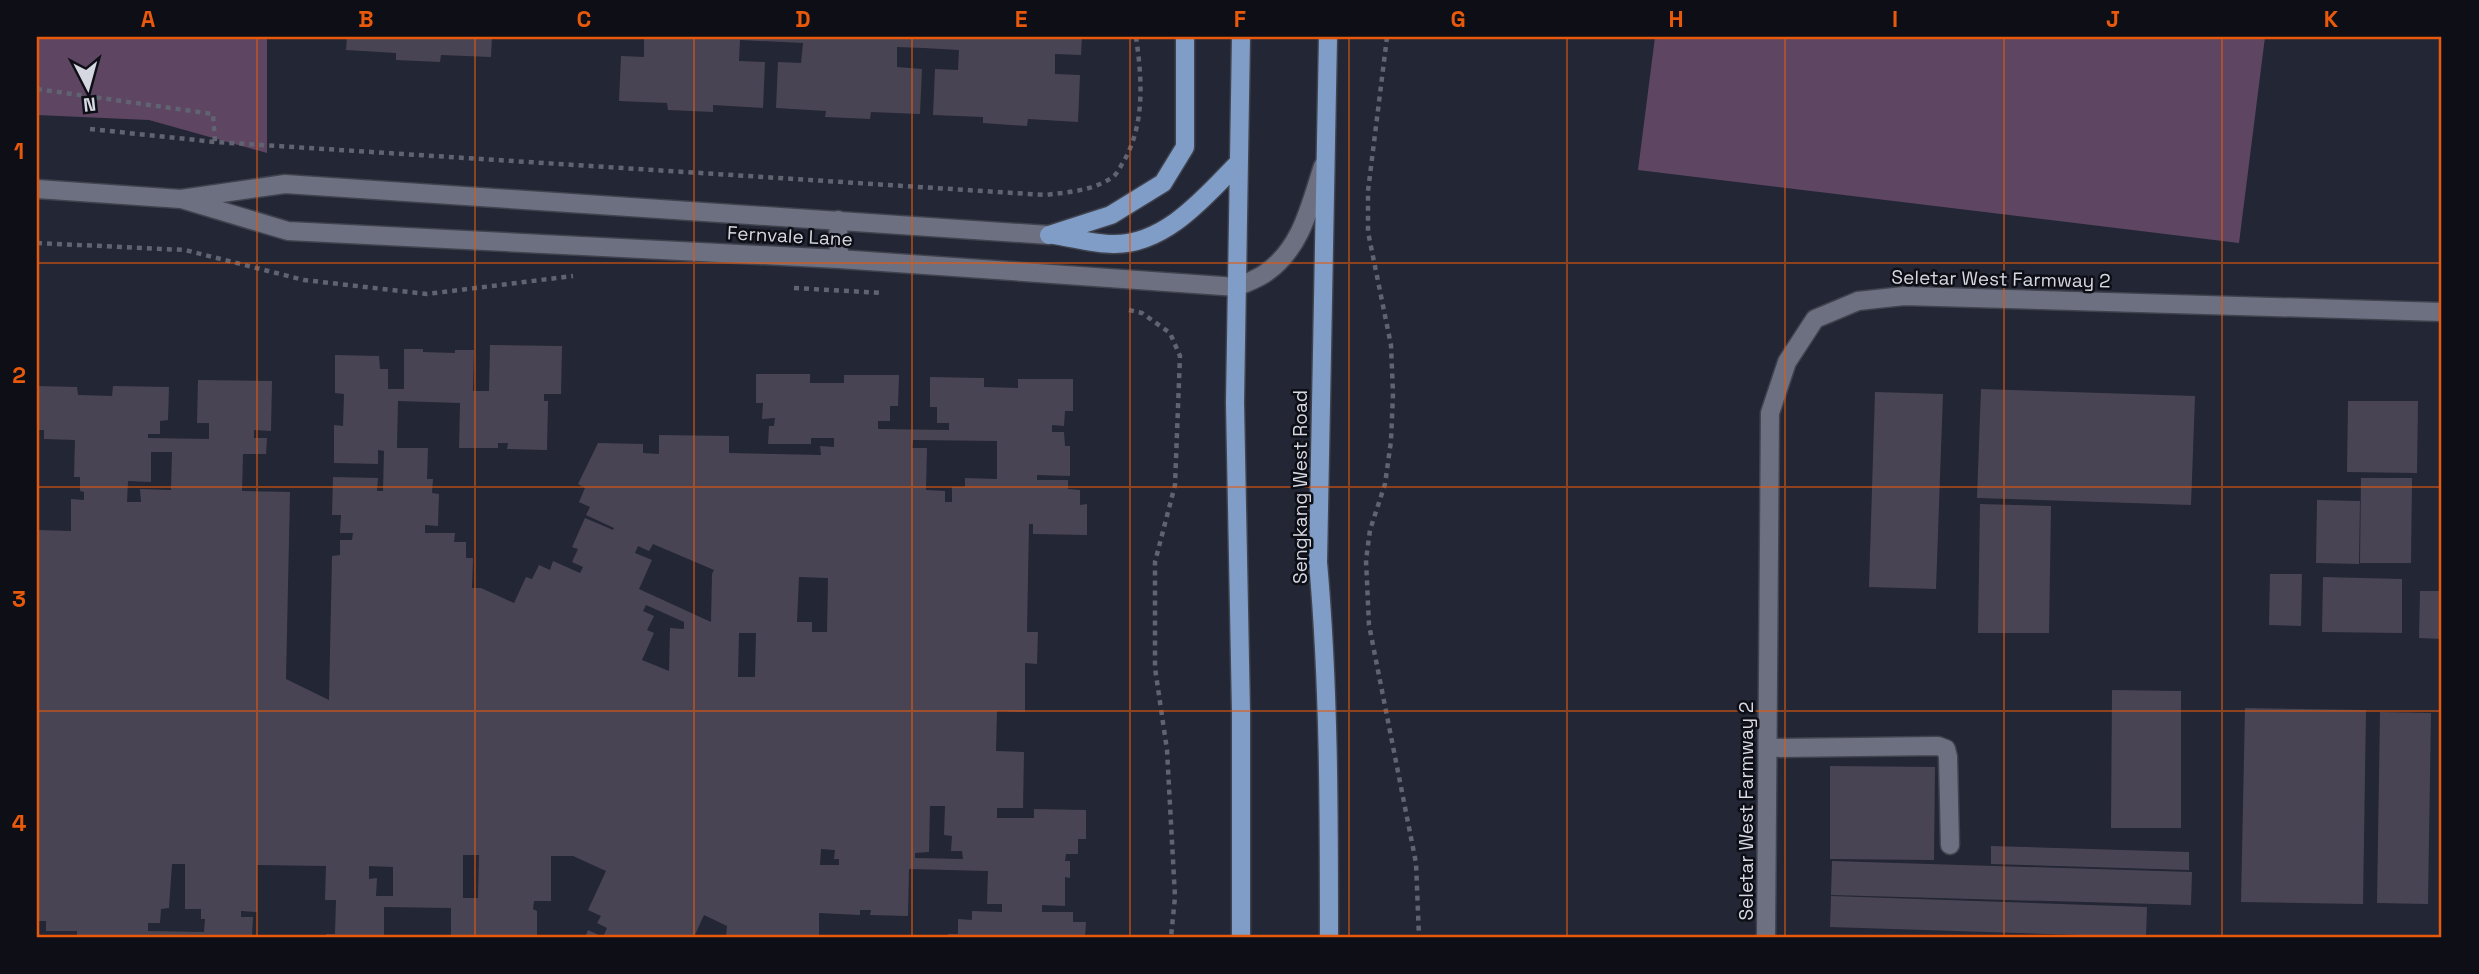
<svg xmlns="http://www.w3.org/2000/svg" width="2479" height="974" font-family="'Space Grotesk',sans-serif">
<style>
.green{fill:#5e4663}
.building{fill:#494454;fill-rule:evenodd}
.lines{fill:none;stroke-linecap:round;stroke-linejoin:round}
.service-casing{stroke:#40434e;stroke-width:21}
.minor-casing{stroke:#40434e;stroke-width:21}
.primary-casing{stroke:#40434e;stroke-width:21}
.path{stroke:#606370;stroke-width:4.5;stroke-dasharray:5 5;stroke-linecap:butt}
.service{stroke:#6d7081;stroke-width:18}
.minor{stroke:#6d7081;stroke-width:18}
.primary{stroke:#7f9dc6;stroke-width:18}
.grid{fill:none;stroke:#e8590c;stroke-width:2;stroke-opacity:0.55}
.labels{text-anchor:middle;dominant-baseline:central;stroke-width:5;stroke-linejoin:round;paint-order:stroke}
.street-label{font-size:19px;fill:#d5d7e1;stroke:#0e0f16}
.neatline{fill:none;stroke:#e8590c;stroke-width:2.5}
.grid-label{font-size:23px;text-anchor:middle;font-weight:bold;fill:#e8590c}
</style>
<rect width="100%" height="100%" fill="#232634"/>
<!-- green -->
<path class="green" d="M37,37H267V153L149,120L37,115Z
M1655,37H2265L2239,243L1638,170Z"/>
<!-- building -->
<path class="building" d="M347,37H492L491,57L441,55L440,62L396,60V53L346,50Z
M644,37H1082L1081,55L1055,54V74L1080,75L1078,122L1028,119L1027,126L983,123V117L933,115L935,69L958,70L959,50L924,48L897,47V67L922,69L920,114L871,112L870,119L825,117L826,111L776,108L778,62L801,63L803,43L740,40L739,61L765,62L763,108L713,105V112L668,110L667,103L619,101L621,56L644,57Z
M490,345L562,346L561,394H544V401H548L547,450L507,449L508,443H498V448H459L460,403L398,401L397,448H428L427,479H433L432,493L439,494L438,526L425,525V533H455L454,542H466V558H473L472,588H481L514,603L526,577L532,579L539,565L550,570L553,561L580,573L583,567L572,562L578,549L572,547L585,518L613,530L614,528L586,515L590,507L579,502L585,488L578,484L598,443L643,444V453L659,454V435L729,436V453L821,455L820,446L834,447V438H811V444H768L769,426H774L775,418L762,419L763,403H756V374H810V383H844V375H899L898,406H890V421H878V429L949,430V423H937V407H930V377L984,378V387L1018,388V379H1073V411H1065L1064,426L1052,425V432H1064L1065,446H1070V476L1037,475V480H1068V489L1080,490V505L1087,504V535L1033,534V524H1029L1027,632H1038L1037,664L1025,663V712L997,711L996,751L1024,752L1023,808H997V818H1034V809L1086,810V839H1078V854H1066L1065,861H1070V878L1065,877V906L1042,905V912H1073V922H1086L1085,937H948V934H958V919L972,920V911L1002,912V904H987L988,871L909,869L908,916L870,915L871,910H860V915L819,913V937H726L727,926L704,915L694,937H585L588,930L603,937L607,928L597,923L601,916L588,910L606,871L573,856H551V901H534L533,909L537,911V937H451V908L384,907V937H326V934H335L336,900H325L326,866L257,865V912L241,911V917H253L252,935H241V937H77V931H46V921H37V530L71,531V499L84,500V492L80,491V477H74L75,440L44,439V430H37V386L77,387L78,395L112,396L113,386L169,387L168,420L160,421V434H148V438L209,439V423H197L198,380L272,381L271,431L254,430V438H267L266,454H243L242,491L290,492L286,679L329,700L332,556L340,555V540H352L353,533H340L341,515H332L333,477L378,478L377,491H383L384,451L378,450V464L334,463V425L343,426L344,394L335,393V355L379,356L380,369H388V389H404V349H423V352L455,353V350H474L473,391H489ZM913,440L997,441V479L965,478V487H952V502H945V491L926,490L927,448H912ZM151,452H172L171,490L140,489L141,502H127L128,481L151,482ZM653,544L714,570L712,574L711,622L639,589L652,560L635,553L638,546L649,551ZM799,577L828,578L827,632H812V622H797ZM646,605L684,622V629L670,628L669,671L642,660L654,633L647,630L654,616L643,611ZM739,633H756L755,677H738ZM930,806H945L944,835L952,836L951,851H962L963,859L915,858V853L929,852ZM821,849L835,850L834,859H839V865H820ZM463,855H479L478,898H463ZM172,864H185V909H201V919H205L204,932L148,931V923H160L161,909L169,908ZM369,866L393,867V896H376L377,878L369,879Z
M1981,389L2195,396L2191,505L1977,498Z
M1875,392L1943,394L1936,589L1869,587Z
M2348,401H2418L2417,473L2347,472Z
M2361,478H2412L2411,563H2360Z
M2317,500L2360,501L2359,564L2316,563Z
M1980,504L2051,506L2049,633H1978Z
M2270,574H2302L2301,626L2269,625Z
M2323,577L2402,579V633L2322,632Z
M2420,591H2442V639L2419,638Z
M2112,690L2181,691V828H2111Z
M2245,708L2366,710L2363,904L2241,902Z
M2380,712L2431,713L2428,904L2377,903Z
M1830,766L1935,767L1934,860L1830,859Z
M1991,846L2189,852V870L1991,864Z
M1832,861L2192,872L2191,905L1831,895Z
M1831,896L2147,907L2146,937L1830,927Z"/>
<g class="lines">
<!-- service casing -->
<g class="service-casing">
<path id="service" d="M1768,748L1938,746L1946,749L1948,757L1950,845"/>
</g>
<!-- minor casing -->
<g class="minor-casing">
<path id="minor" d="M37,189L181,199L285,184L1049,235
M181,199L288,231L839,259L1237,287C1247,282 1258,279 1267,272C1302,247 1310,205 1323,166
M838,220L839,259
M1766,937L1770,413L1787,362L1815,319L1858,301L1904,296L2442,312"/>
</g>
<!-- primary casing -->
<g class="primary-casing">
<path id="primary" d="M1241,37L1235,403L1241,712V937
M1328,37L1318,562C1329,687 1329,812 1329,937
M1049,235L1111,215L1163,183L1185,147V37
M1054,235C1073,238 1094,244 1113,244C1165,245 1205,197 1238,163"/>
</g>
<!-- path -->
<path class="path" d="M1387,37L1368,191V232L1391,345L1393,394L1391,441L1385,484L1370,530L1366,560L1369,625L1416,863L1419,937
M37,89L213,114L215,142
M90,129L215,142L1045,195C1069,192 1092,191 1113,177C1118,173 1121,165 1125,159C1145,122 1142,78 1136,37
M37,243L185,250L304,280L427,294L573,276
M794,288L883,293
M1129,310L1142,313L1170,333L1180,356L1175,485L1155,562V668L1167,750L1175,897L1171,937"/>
<!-- service -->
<use href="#service" class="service"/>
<!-- minor -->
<use href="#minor" class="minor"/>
<!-- primary -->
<use href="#primary" class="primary"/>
</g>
<!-- grid -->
<path class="grid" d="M257,37V937M475,37V937M694,37V937M912,37V937M1130,37V937M1349,37V937M1567,37V937M1785,37V937M2004,37V937M2222,37V937M37,263H2442M37,487H2442M37,711H2442"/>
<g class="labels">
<!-- street labels -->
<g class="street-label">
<text transform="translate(790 236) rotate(3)">Fernvale Lane</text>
<text transform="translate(2001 279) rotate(1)">Seletar West Farmway 2</text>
<text transform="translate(1300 487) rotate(-90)">Sengkang West Road</text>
<text transform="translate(1746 811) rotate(-90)">Seletar West Farmway 2</text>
</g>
</g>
<!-- border -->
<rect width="2479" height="974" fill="none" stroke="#0e0f16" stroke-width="77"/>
<!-- north arrow -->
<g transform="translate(88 88) rotate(174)" stroke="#0e0f16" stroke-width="5" paint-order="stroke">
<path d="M0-5L12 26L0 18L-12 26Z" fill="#d5d7e1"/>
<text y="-10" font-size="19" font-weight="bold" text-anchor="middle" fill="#d5d7e1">N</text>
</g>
<rect x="38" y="38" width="2402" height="898" class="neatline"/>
<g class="grid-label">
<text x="148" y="27">A</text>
<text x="366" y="27">B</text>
<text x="584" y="27">C</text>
<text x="803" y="27">D</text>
<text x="1021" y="27">E</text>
<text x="1240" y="27">F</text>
<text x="1458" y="27">G</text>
<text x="1676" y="27">H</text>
<text x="1895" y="27">I</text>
<text x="2113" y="27">J</text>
<text x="2331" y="27">K</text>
<text x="19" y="159">1</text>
<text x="19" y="383">2</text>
<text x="19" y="607">3</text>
<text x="19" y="831">4</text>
</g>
</svg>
